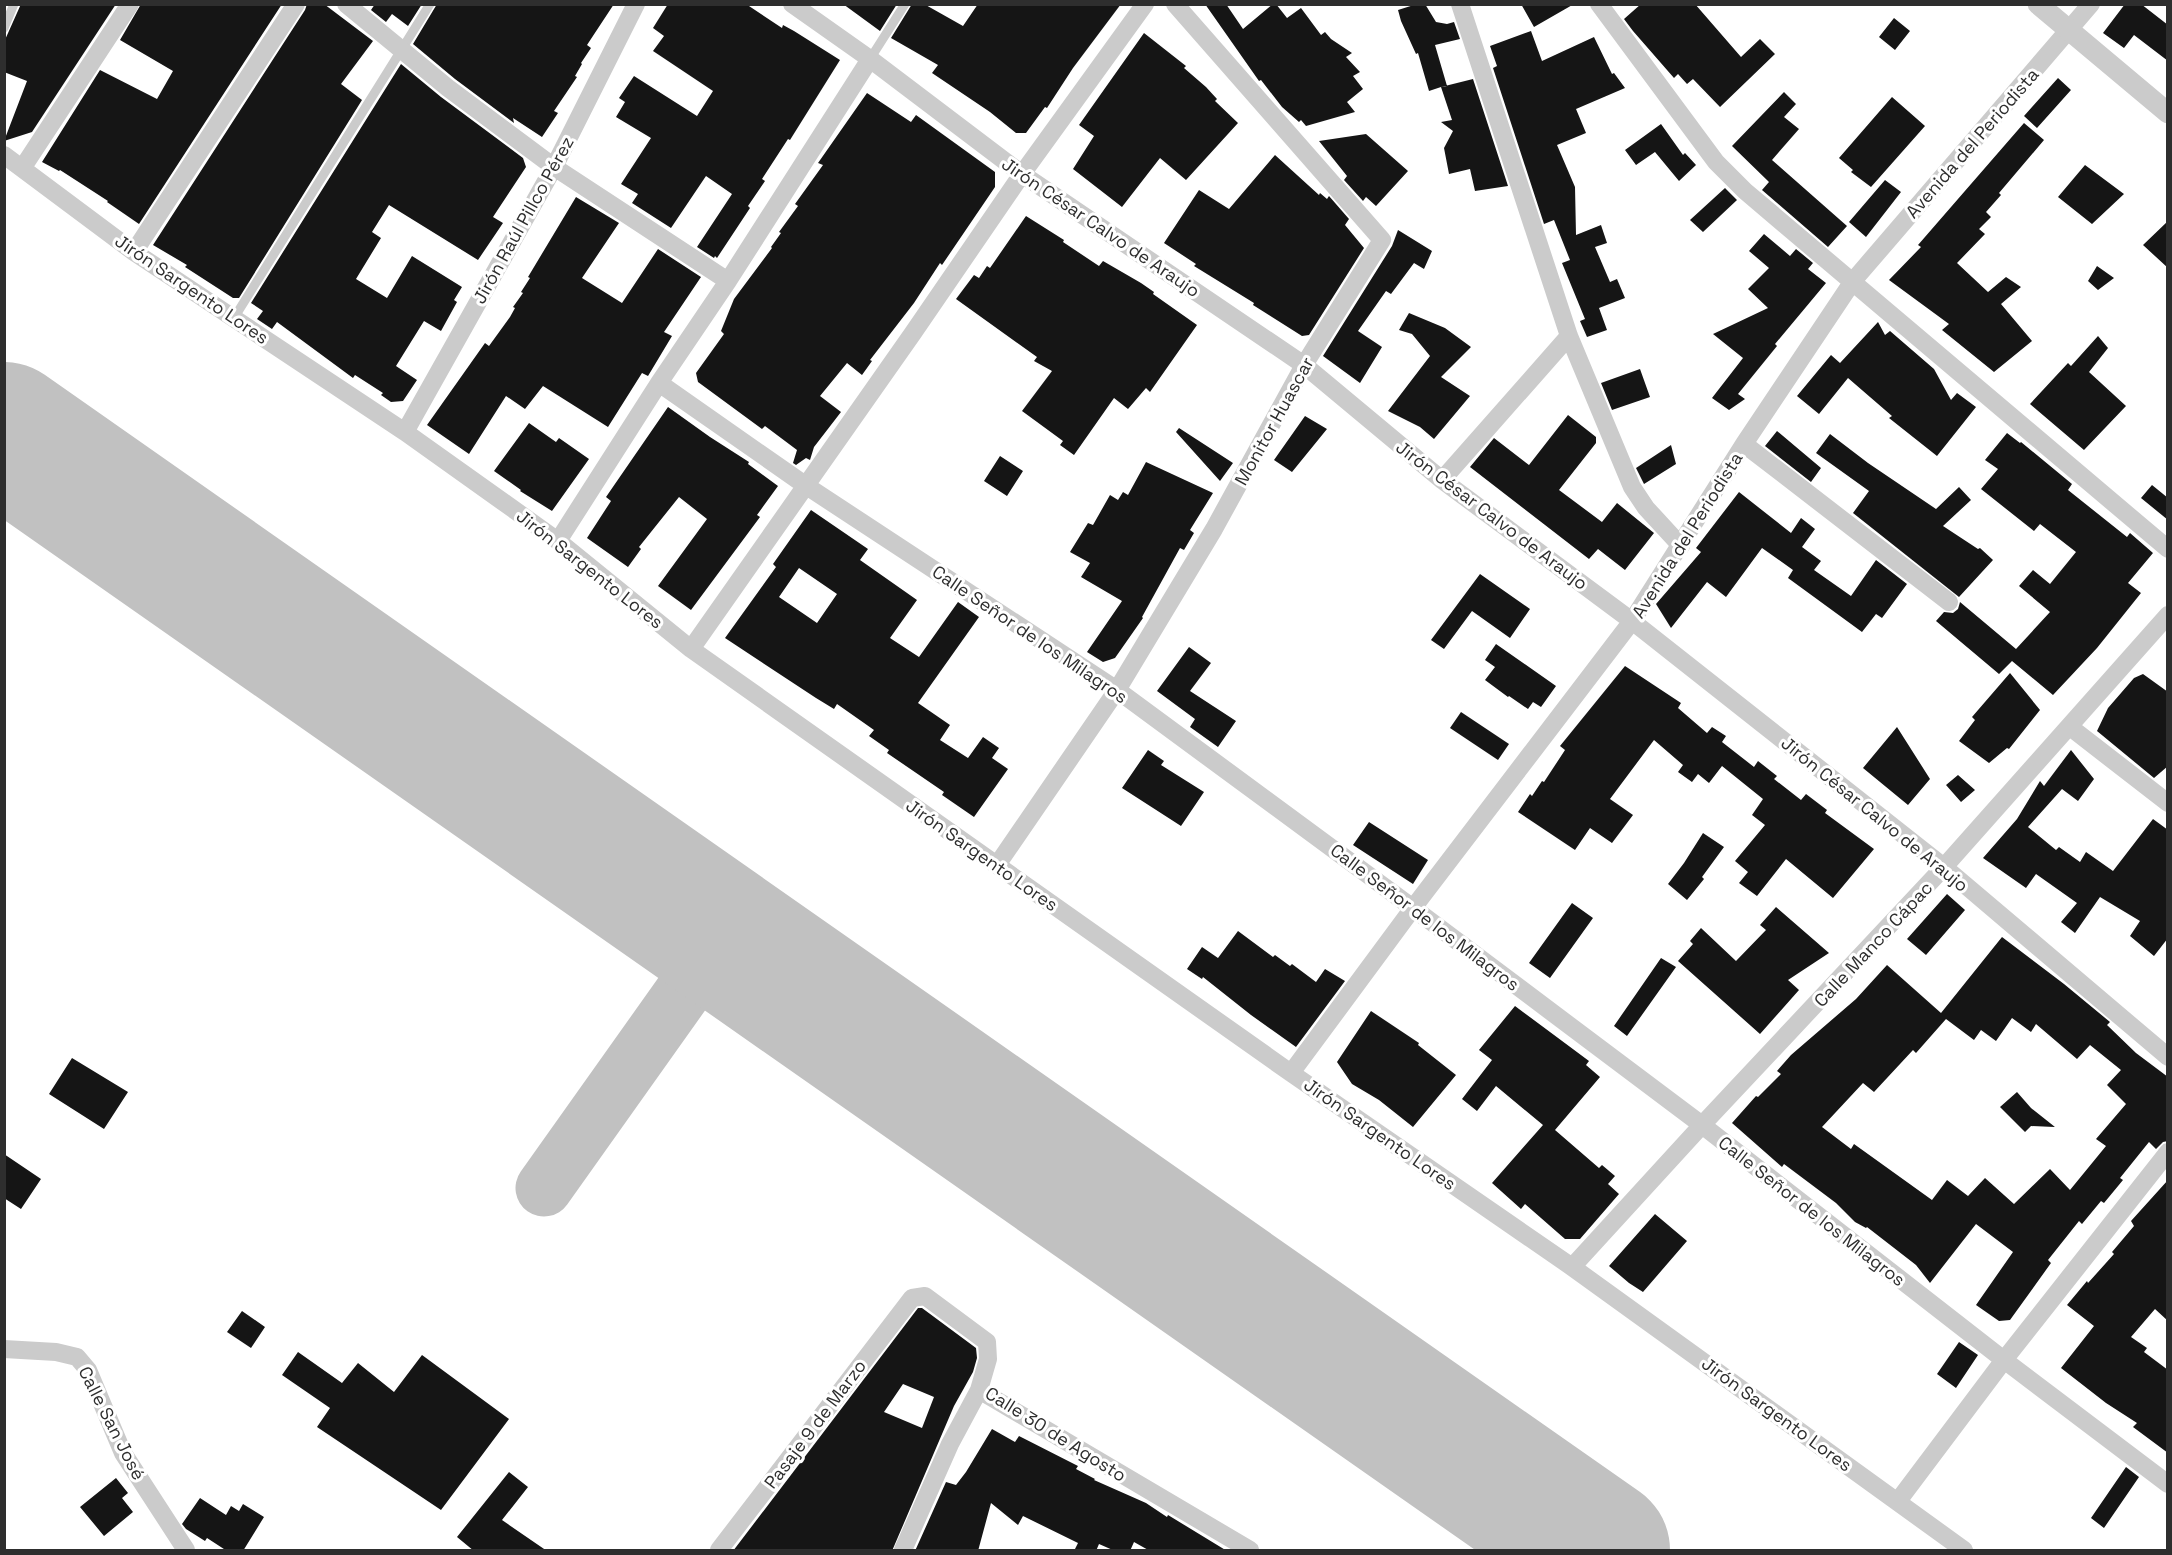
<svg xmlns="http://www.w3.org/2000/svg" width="2172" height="1555" font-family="'Space Grotesk',sans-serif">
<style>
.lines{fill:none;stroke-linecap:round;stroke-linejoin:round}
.taxiway{stroke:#c1c1c1;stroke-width:57}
.runway{stroke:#c1c1c1;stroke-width:142}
.building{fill:#151515;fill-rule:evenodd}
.service{stroke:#cbcbcb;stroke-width:9}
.minor{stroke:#cbcbcb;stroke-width:18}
.tertiary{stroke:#cbcbcb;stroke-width:21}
.labels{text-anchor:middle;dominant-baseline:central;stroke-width:6;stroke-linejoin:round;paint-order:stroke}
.street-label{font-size:18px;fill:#2e2e2e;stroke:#fff}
</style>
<rect width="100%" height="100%" fill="#fff"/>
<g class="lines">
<!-- taxiway -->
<path class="taxiway" d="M544,1188L723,936"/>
<!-- runway -->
<path class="runway" d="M4,433L1599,1550"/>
</g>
<!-- building -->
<path class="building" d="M21,4H116L32,132L4,141L27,81L4,72V42Z
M141,4H282L139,224L107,202L108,201L60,170L59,171L42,162L100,70L157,99L173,71L120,40Z
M307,4H324L373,41L341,84L362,100L239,298H233L185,267L187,265L153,245L305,10Z
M375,4H422L408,26L392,14L386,22L371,10Z
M437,4H614L587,45L591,48L581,63L582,64L575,76L577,77L554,111L558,113L542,137L513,118L514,123L455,79L413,44Z
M668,4H746L782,28L783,25L794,31L840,60L790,140L788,139L762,179L765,181L748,206L750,208L717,258L715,256L714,258L697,247L732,194L706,176L671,228L632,203L638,194L621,184L651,138L616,117L625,102L619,98L634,76L697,116L713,91L653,51L664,36L653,28Z
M843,4H897L880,31Z
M912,4H924L963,26L978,4H1121L1073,68L1047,108L1045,107L1026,133H1016L990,112L932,73L938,65L891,38Z
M1205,4H1226L1243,29L1273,4H1276L1287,18L1301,8L1321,35L1325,32L1331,39L1352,53L1346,57L1360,72L1353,76L1363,89L1347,102L1355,112L1306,126L1301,120L1299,122L1282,107L1261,80L1259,81Z
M1417,4H1425L1436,22L1447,24L1454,22L1460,39L1435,45L1447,86L1441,87L1473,79L1508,186L1475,191L1470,169L1449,174L1444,148L1453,131L1441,122L1452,120L1441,87L1429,91L1418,53L1416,54L1401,21L1398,10Z
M1521,4H1574L1534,27Z
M1641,4H1695L1741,57L1760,39L1775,54L1720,107L1693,79L1687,84L1678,74L1674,78L1633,31L1624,19Z
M2125,4H2141L2168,25V61L2134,35L2124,48L2103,33Z
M1894,18L1910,31L1895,50L1879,37Z
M1531,31L1542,61L1594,37L1612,74L1614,73L1625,88L1576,109L1586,133L1557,145L1575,187L1576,235L1601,225L1607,243L1595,247L1610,282L1617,279L1625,298L1599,308L1607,330L1587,337L1580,321L1585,319L1562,263L1570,260L1554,220L1544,224L1493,68L1497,66L1490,46Z
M1144,33L1186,66L1184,68L1206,87L1217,99L1215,101L1238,123L1186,180L1160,158L1122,207L1073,169L1094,136L1079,125Z
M401,64L441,97L523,158L526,167L493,217L503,223L478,260L389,205L372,232L381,238L356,279L387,298L412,256L462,287L454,300L457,302L441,331L424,321L396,366L417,380L403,401L391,402L381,395L383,393L355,375L353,378L277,322L272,329L257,319L263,311L251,303Z
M2058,78L2071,90L2037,128L2024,116Z
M1784,92L1796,104L1784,117L1799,129L1772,160L1847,226L1828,247L1762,190L1769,182L1732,146Z
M867,93L911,122L916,115L995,172V187L942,265L940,263L914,303L870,360L872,361L862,375L847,363L820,396L841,412L814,447L810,460L806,458L796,465L793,463L797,450L765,426L762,429L698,382L696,373L724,334L721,331L734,299L772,248L771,247L781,233L779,232L798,206L795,204L823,165L818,163Z
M1892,97L1925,126L1871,187L1851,172L1853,170L1839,158Z
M2024,123L2044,140L1999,193L2001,195L1986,212L1991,217L1979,229L1985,234L1957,263L1988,292L2006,277L2021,287L2001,304L2032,341L1994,372L1942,330L1949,324L1889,280L1921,247L1918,245Z
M1661,124L1683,155L1685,153L1696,165L1679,181L1655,152L1636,165L1625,150Z
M1366,134L1408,171L1376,206L1366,197L1363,201L1344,180L1347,176L1319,141Z
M1275,155L1319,195L1320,193L1327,199L1329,196L1349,219L1345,225L1364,248L1309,335L1302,336L1253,305L1254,303L1194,266L1196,264L1164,243L1199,190L1229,209Z
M2085,165L2124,194L2092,224L2058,197Z
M1885,180L1901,192L1866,237L1849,222Z
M1725,188L1737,200L1703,232L1690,220Z
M576,197L619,223L582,278L622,303L658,249L701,277L664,332L672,336L648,376L642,373L608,427L543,386L525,409L506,396L469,454L427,425L485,343L489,346L510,317L515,308L513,307L523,293L521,292L530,278L528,277Z
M1026,216L1064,240L1063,242L1099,266L1103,261L1141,283L1154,292L1153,294L1197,325L1150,392L1146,388L1128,409L1114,398L1074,455L1060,445L1063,441L1022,411L1052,371L1034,361L1037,357L956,299L974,275L979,278L987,266L990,268Z
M2168,221V268L2143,245Z
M1398,230L1432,251L1424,269L1414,263L1391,294L1386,291L1358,331L1382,347L1360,383L1323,356L1392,246Z
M1764,234L1790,256L1796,249L1813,263L1808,269L1826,283L1775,344L1777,346L1738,394L1745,399L1729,410L1712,398L1743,358L1713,334L1768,308L1748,289L1769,268L1749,251Z
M2097,266L2114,278L2098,290L2088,281Z
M1409,313L1445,328L1471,347L1441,377L1470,396L1434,439L1420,427L1388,411L1430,356L1412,334L1399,330Z
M1878,322L1885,335L1890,331L1934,369L1951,400L1957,393L1976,407L1937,456L1889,418L1892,416L1848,378L1819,414L1797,396L1831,355L1840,363Z
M2098,336L2108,348L2089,372L2126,406L2084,450L2030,404L2068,363L2071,366Z
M1640,369L1650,397L1612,410L1601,383Z
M668,407L710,437L749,462L748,464L778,486L757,515L760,517L691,610L658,586L707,519L679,497L639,547L641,549L628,567L587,538L611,501L606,497Z
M1568,415L1596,437V443L1559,490L1602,522L1617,503L1654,533L1625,570L1598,549L1589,559L1470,467L1494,438L1529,465Z
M1305,416L1327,429L1292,472L1274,460Z
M529,423L556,442L559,438L589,459L552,511L520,491L521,490L494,471Z
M1179,428L1233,463L1220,481L1176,432Z
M1777,431L1821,468L1811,482L1765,446Z
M2007,433L2020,443L2021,442L2072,484L2068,490L2127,537L2130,533L2153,553L2128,583L2141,593L2097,648L2053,695L2012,661L1999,674L1936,621L1944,612L1953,613L1958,609L1960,602L2016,649L2050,612L2019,586L2033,570L2050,584L2076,552L2040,524L2034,531L1981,489L1998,469L1985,460Z
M1830,434L1868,463L1936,509L1959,487L1971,500L1943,526L1978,549L1980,548L1993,560L1959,597L1853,513L1869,491L1816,453Z
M1671,445L1676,464L1644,484L1636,468Z
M1000,456L1023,471L1007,496L984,481Z
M1146,462L1213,493L1190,530L1194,533L1184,550L1180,548L1142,617L1143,618L1115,658L1103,662L1087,652L1122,601L1081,577L1090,563L1070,552L1088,523L1093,525L1110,495L1118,500L1123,492L1128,495Z
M2152,485L2168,498V520L2141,498Z
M1739,492L1791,533L1801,518L1815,529L1802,547L1821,561L1814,570L1851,596L1876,560L1907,584L1882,618L1876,614L1862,632L1788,578L1793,570L1762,548L1726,597L1707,582L1671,628L1656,604L1701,552L1696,548Z
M811,510L868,549L860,560L917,600L890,638L919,657L958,602L979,617L918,703L950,725L940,740L968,758L983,737L999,748L992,758L1008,769L974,817L942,795L944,792L887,753L889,750L869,736L874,730L837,704L834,709L816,698L725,638L776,567L773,564ZM799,568L837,594L817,623L779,597Z
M1480,574L1530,609L1510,638L1472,611L1444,649L1431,640Z
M1496,644L1556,686L1541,707L1533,702L1528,709L1509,696L1508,697L1485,680L1495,667L1485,660Z
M1189,647L1211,663L1190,691L1236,721L1218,747L1190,727L1195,719L1157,691Z
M1625,666L1681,703L1678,708L1707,733L1712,727L1726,736L1722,742L1754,767L1758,761L1777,776L1774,779L1801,800L1806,794L1827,810L1825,813L1874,849L1833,898L1786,859L1757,896L1739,883L1748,872L1735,861L1765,825L1752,815L1763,799L1722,766L1709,783L1698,774L1692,782L1678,772L1683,765L1654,740L1610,799L1633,815L1612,843L1590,828L1575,850L1518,812L1530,794L1532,796L1542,781L1544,782L1565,750L1560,746Z
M2010,673L2040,710L2009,749L2007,748L1989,763L1959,741L1975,720L1972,717Z
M2143,674L2168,692V766L2154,778L2097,731L2108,708L2134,678Z
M1461,712L1509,744L1498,760L1450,728Z
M1897,727L1930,779L1908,805L1863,768Z
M1148,750L1164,761L1161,765L1204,792L1181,826L1122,788Z
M2071,750L2094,779L2078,801L2062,789L2028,827L2056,850L2059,847L2080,862L2086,852L2113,871L2153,819L2168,830V938L2154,956L2130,936L2140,921L2100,897L2075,933L2061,922L2077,903L2036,874L2026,888L1983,858L2017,819L2040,781L2044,786Z
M1958,775L1975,790L1961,802L1946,785Z
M1369,822L1428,860L1413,884L1353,845Z
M1703,833L1724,847L1702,877L1704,879L1687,900L1668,884L1684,863Z
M1947,894L1965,910L1926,955L1907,939Z
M1572,903L1593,918L1550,978L1529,963Z
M1776,907L1829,953L1788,980L1799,990L1760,1034L1678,961L1693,944L1690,941L1701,928L1736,961L1766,930L1760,925Z
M1238,931L1273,957L1275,955L1290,966L1292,964L1316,982L1325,969L1345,981L1296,1047L1251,1015L1203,977L1202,979L1187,969L1202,947L1218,958Z
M2002,937L2064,984L2110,1022L2107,1025L2136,1053L2168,1077V1141L2163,1142L2156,1149L2149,1142L2120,1178L2123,1180L2104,1203L2101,1201L2082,1224L2079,1221L2048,1260L2051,1263L2010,1320L1999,1321L1976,1305L2013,1252L1976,1224L1930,1283L1916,1265L1867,1227L1866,1228L1855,1222L1836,1203L1784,1164L1782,1167L1732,1123L1756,1096L1758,1097L1781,1074L1777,1071L1791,1055L1856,999L1887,965L1941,1013ZM2012,1018L2031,1032L2036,1024L2077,1059L2090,1045L2121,1070L2107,1085L2126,1104L2096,1139L2106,1146L2070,1190L2050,1169L2014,1204L1985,1178L1968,1196L1947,1180L1932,1200L1854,1144L1851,1149L1822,1127L1863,1083L1874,1092L1913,1050L1916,1053L1946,1019L1974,1040L1981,1030L1996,1041Z
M1661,958L1676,967L1627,1036L1614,1026Z
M1515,1006L1589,1061L1586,1065L1600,1077L1555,1130L1599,1168L1602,1165L1615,1176L1608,1184L1619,1194L1580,1239H1565L1525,1204L1521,1209L1492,1183L1543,1125L1496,1086L1477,1111L1462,1099L1492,1060L1479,1050Z
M1371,1011L1419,1043L1418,1045L1456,1075L1413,1127L1379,1100L1352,1084L1337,1062Z
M72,1058L128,1092L104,1129L49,1094Z
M2017,1092L2031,1108L2055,1127L2031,1126L2025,1132L2000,1107Z
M4,1154L41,1179L21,1209L4,1198Z
M2168,1180V1321L2155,1309L2131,1337L2147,1348L2144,1352L2168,1370V1453L2133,1427L2137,1423L2106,1403L2061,1368L2094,1326L2067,1305L2087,1281L2088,1283L2114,1254L2112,1252L2134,1226L2131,1221Z
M1655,1214L1687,1241L1643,1292L1629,1283L1609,1266Z
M918,1308H922L976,1348L977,1358L973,1372L954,1406L892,1551H733ZM903,1384L934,1397L922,1428L884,1412Z
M242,1311L265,1327L251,1348L227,1332Z
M1959,1342L1978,1355L1956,1388L1937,1374Z
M298,1352L342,1383L358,1363L394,1392L422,1355L509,1419L441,1510L317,1427L330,1408L282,1375Z
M992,1429L1015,1442L1019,1436L1078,1466L1076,1469L1095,1479L1094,1480L1146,1503L1167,1517L1168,1515L1227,1551H1150L1134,1542L1130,1551H1115L1099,1544L1096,1551H1074L1078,1543L1023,1516L1018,1525L991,1503L978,1551H915L946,1482L956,1485L966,1472Z
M2126,1467L2139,1477L2104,1528L2091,1518Z
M509,1472L528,1487L502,1520L547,1551H474L457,1537Z
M116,1478L128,1493L122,1498L133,1512L104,1536L80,1507Z
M200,1498L226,1515L231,1506L239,1511L243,1504L264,1517L243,1551H227L207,1538L205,1541L186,1529L182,1524Z"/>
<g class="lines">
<!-- service -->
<path class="service" d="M4,28L14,4
M870,59L905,4
M234,318L430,4"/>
<!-- minor -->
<path class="minor" d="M346,4L448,88L554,167L728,281
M792,4L870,59L1022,174L1304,365L1442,480L1632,621L1944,867L2168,1057
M1460,4L1569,336L1632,487L1646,508L1681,546
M1599,4L1716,162L1745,191L2168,549
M4,155L134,252L405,432L558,541L691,649L1291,1073L1572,1267L1964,1550
M23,167L130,4
M134,252L296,4
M659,383L805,485L1117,690L1413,908L1702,1125L2004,1360L2168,1484
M405,432L554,167L636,4
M1744,444L1949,602
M1442,480L1569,336
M558,541L659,383L728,281L870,59
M691,649L913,333L1022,174L1145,4
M2070,727L2168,803
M997,865L1117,690L1214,529L1304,365L1382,240L1175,4
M1291,1073L1413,908L1632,621L1744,444L1853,281L2091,4
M1572,1267L1702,1125L1944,867L2168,615
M4,1349L56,1352L77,1357L88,1370L123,1453L186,1550
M1898,1501L2004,1360L2168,1152
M719,1550L912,1298L925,1296L987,1342L988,1359L979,1390L1250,1550
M903,1550L950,1444L979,1390"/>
<!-- tertiary -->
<path class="tertiary" d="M2038,4L2168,113"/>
</g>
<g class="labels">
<!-- street labels -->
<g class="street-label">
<text transform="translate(1972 143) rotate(-49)">Avenida del Periodista</text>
<text transform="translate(523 220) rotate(-61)">Jirón Raúl Pillco Pérez</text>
<text transform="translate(1101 227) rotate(34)">Jirón César Calvo de Araujo</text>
<text transform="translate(192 289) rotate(34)">Jirón Sargento Lores</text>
<text transform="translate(1274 421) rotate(-61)">Monitor Huascar</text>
<text transform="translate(1492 515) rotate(37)">Jirón César Calvo de Araujo</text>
<text transform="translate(1687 535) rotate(-58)">Avenida del Periodista</text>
<text transform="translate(590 569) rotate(38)">Jirón Sargento Lores</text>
<text transform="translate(1030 634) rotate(34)">Calle Señor de los Milagros</text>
<text transform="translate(1875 814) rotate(39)">Jirón César Calvo de Araujo</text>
<text transform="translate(982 855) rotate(35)">Jirón Sargento Lores</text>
<text transform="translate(1425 917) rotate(37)">Calle Señor de los Milagros</text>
<text transform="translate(1873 944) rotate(-47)">Calle Manco Cápac</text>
<text transform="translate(1380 1134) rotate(35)">Jirón Sargento Lores</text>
<text transform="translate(1812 1211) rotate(38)">Calle Señor de los Milagros</text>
<text transform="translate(1777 1414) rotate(36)">Jirón Sargento Lores</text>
<text transform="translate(112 1423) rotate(63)">Calle San José</text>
<text transform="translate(815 1424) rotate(-53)">Pasaje 9 de Marzo</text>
<text transform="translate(1056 1434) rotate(32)">Calle 30 de Agosto</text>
</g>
</g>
<!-- border -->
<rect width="2172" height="1555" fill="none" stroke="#2e2e2e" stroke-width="12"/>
</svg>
